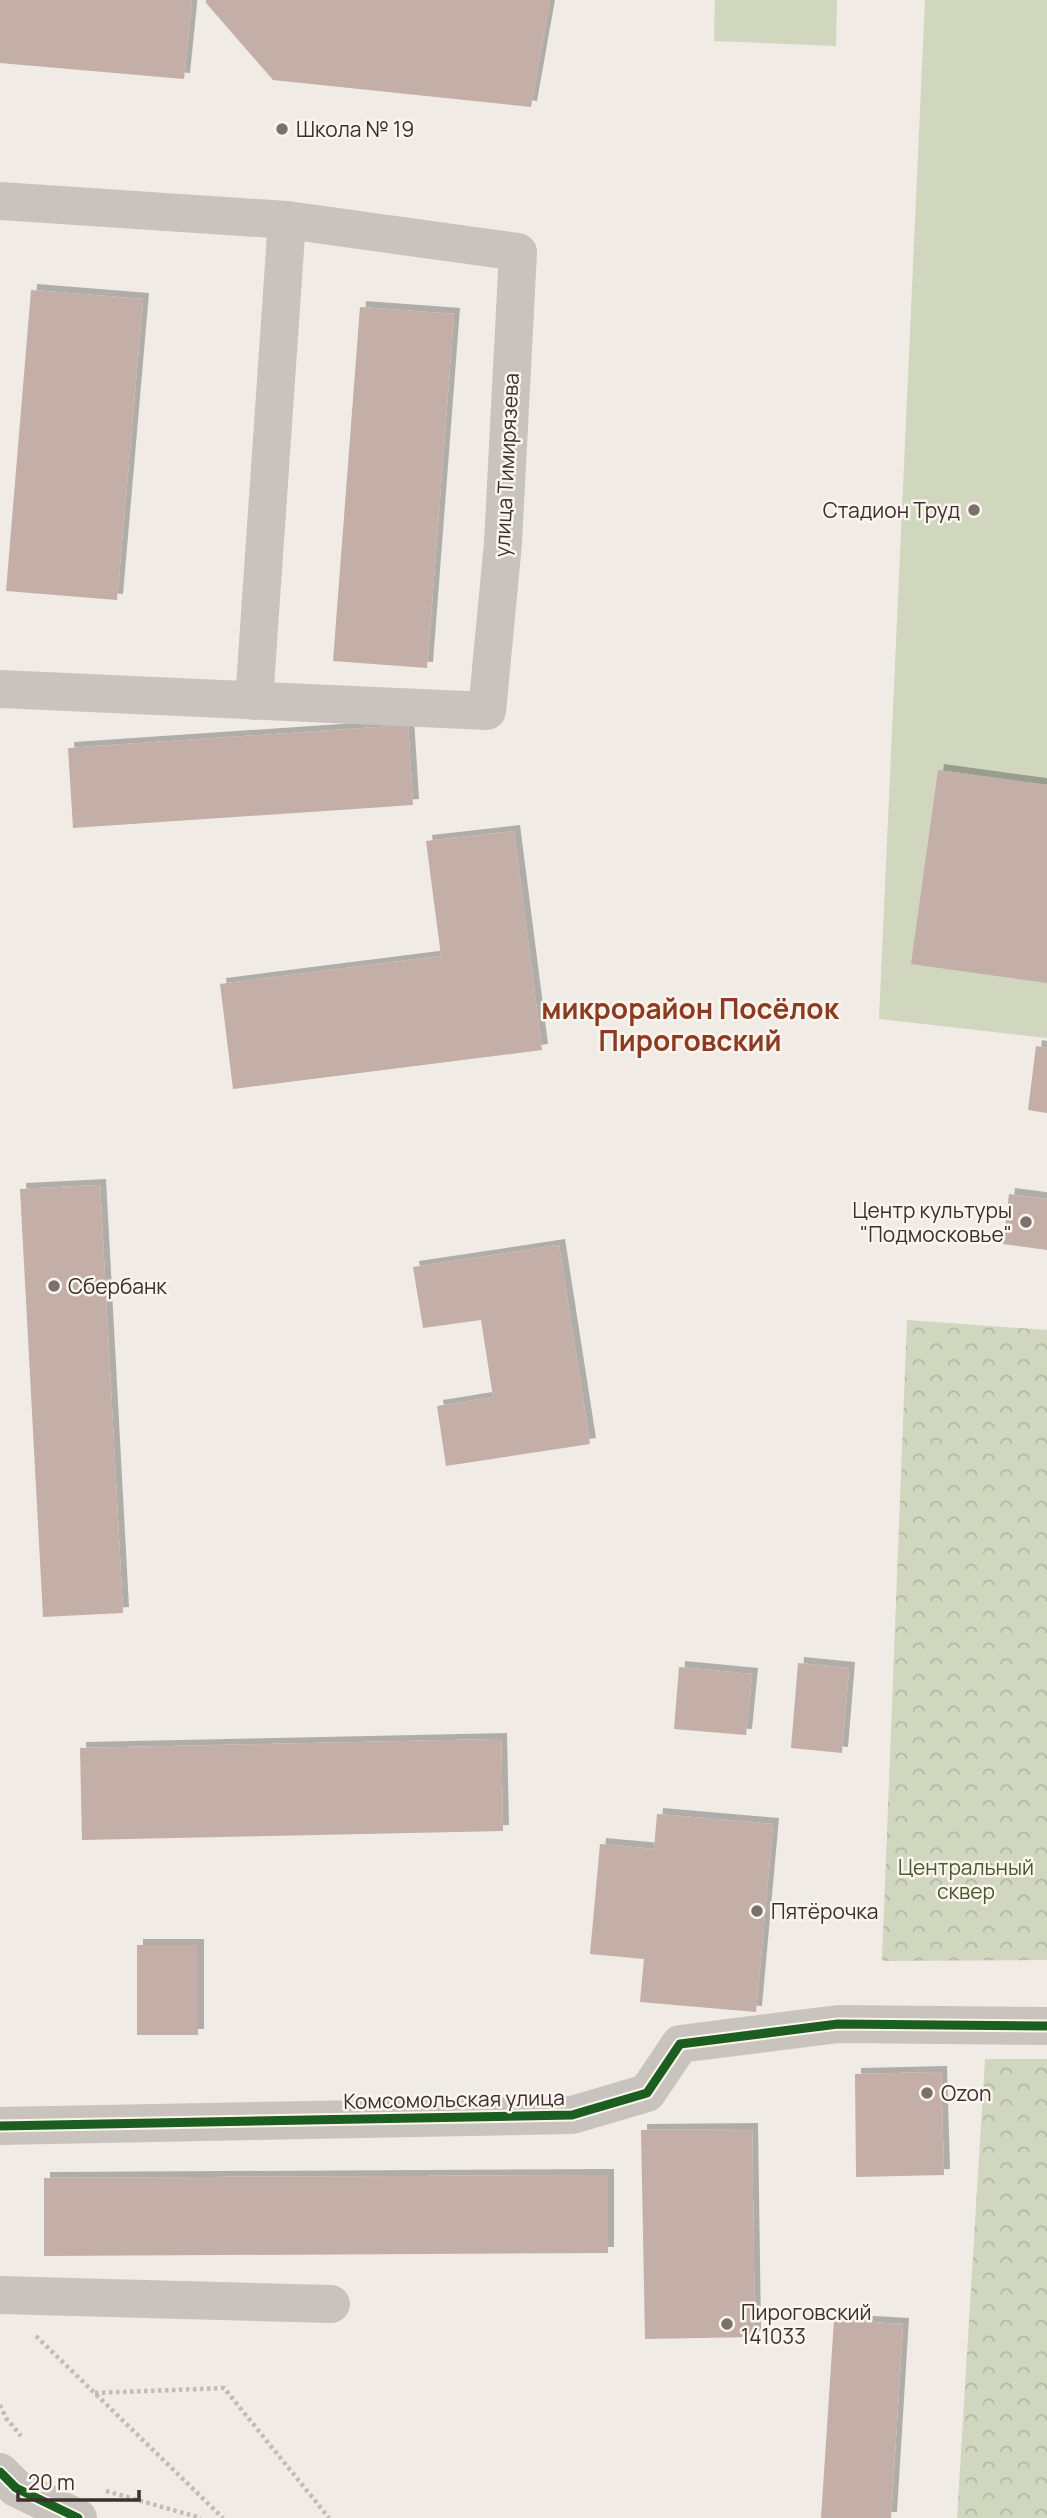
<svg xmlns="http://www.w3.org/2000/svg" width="1047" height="2518" font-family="Manrope,sans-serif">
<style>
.forest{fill:url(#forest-crowns)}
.pitch{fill:#d1d6bf}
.building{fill:#c3afa7;filter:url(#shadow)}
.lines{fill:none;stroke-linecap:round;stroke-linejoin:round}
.path{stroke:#c2bbb6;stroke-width:4.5;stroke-dasharray:3.5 3.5;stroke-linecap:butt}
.minor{stroke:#c9c3be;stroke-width:38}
.cycleway-casing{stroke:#fbf5ee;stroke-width:13}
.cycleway{stroke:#1b5e20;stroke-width:9}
.poi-dot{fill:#7a716c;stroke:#fbf5ee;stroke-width:2.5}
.labels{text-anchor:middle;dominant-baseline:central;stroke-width:5;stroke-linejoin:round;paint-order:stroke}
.poi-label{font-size:21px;fill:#3b302b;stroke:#fbf5ee;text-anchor:start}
.street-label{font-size:21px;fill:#3b302b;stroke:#fbf5ee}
.park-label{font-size:21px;fill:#4a5a2e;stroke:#fbf5ee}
.district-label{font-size:28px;font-weight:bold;fill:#8c3b22;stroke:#fbf5ee}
</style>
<defs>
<pattern id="forest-crowns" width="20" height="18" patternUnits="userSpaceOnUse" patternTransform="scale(1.75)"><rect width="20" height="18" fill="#d1d6bf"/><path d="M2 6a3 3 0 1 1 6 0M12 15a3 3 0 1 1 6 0" fill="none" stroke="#b4b8a4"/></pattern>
<filter id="shadow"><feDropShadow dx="6" dy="-6" stdDeviation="0" flood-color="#0004"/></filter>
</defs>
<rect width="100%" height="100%" fill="#f0ebe5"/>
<!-- forest -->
<path class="forest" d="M907,1320L1047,1330V1960L882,1961Z
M985,2059H1047V2518H957Z"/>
<!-- pitch -->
<path class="pitch" d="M715,0H837L836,46L714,41Z
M925,0H1047V1038L879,1019Z"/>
<!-- building -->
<path class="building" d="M0,0H192L184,79L0,63Z
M206,0H550L531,107L273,80L206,3Z
M31,290L143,299L117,600L6,591Z
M360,307L454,314L427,668L333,661Z
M408,725L413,805L73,828L68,748Z
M938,770L1047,785V983L911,964Z
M514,831L542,1050L233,1089L220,984L441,956L426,841Z
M1036,1046L1047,1048V1113L1028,1110Z
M100,1185L123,1613L43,1617L20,1189Z
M1009,1194L1047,1199V1250L1003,1244Z
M559,1245L590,1444L446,1466L437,1406L493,1397L481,1320L423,1328L413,1267Z
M798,1663L849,1668L842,1753L791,1748Z
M679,1667L752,1674L746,1735L674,1729Z
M501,1739L503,1831L82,1840L80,1748Z
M657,1814L773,1824L756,2012L640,2002L644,1959L590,1954L600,1844L654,1849Z
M137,1945H198V2035H137Z
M941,2072L944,2175L856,2177L855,2074Z
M752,2129L755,2337L645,2339L641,2130Z
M608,2175V2253L44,2256V2178Z
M834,2320L903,2324L891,2518H821Z"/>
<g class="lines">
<!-- path -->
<path class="path" d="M36,2336L223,2518
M95,2393L224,2388L329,2518
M0,2405L6,2418L21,2436
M106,2491L201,2518"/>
<!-- minor -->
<path class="minor" d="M0,201L287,220L518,252L503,543L487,711L0,689
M254,701L287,220
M0,2126L572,2115L647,2093L680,2044L838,2024L1047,2026
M0,2295L331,2304
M0,2472L16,2488L78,2518"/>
<!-- cycleway casing -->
<g class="cycleway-casing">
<path id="cycleway" d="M0,2126L572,2115L647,2093L680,2044L838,2024L1047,2026
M0,2472L16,2488L78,2518"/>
</g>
<!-- cycleway -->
<use href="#cycleway" class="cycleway"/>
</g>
<!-- markers -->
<g class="poi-dot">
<circle cx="282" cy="129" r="7"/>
<circle cx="974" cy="510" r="7"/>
<circle cx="1026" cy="1222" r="7"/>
<circle cx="54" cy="1286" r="7"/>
<circle cx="757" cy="1911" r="7"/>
<circle cx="927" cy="2093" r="7"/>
<circle cx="727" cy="2324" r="7"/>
</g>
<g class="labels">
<!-- poi labels -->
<g class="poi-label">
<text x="296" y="129">Школа № 19</text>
<text x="960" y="510" text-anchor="end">Стадион Труд</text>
<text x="1012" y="1210" text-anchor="end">Центр культуры<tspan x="1012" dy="24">"Подмосковье"</tspan></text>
<text x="68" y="1286">Сбербанк</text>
<text x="771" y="1911">Пятёрочка</text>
<text x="941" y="2093">Ozon</text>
<text x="741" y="2312">Пироговский<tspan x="741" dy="24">141033</tspan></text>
</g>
<!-- street labels -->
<g class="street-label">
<text transform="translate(506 465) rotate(-87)">улица Тимирязева</text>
<text transform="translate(454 2099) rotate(-1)">Комсомольская улица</text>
</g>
<!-- park labels -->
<g class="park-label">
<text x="966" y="1867">Центральный<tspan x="966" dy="24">сквер</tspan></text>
</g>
<!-- district labels -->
<g class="district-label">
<text x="690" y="1008">микрорайон Посёлок<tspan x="690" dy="32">Пироговский</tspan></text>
</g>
</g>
<!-- scale -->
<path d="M18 2490v10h121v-10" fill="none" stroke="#3b302b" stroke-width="3.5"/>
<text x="28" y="2490" font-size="21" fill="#3b302b" stroke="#fbf5ee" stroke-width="5" paint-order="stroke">20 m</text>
</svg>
